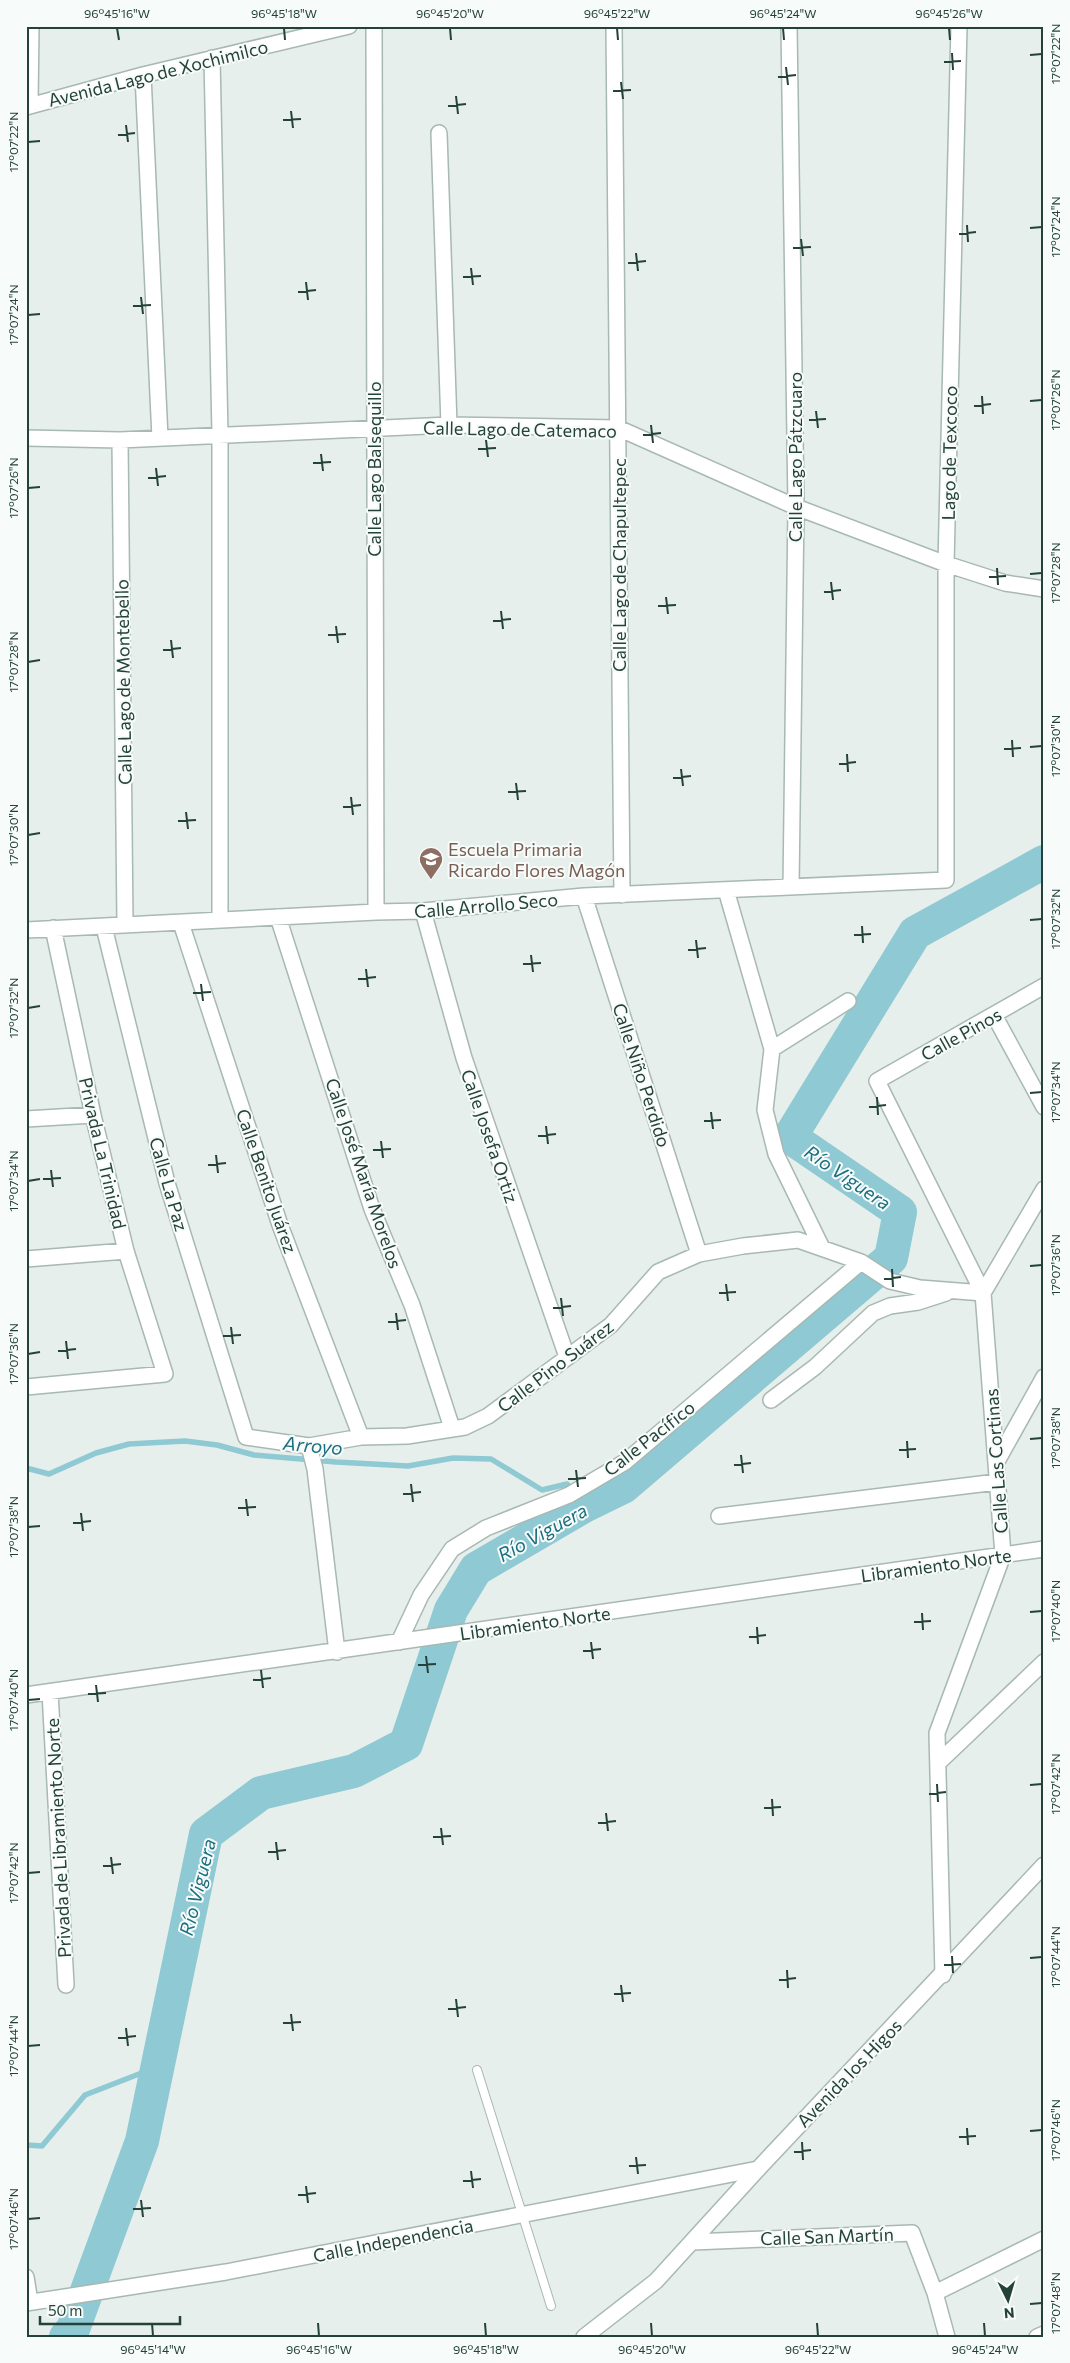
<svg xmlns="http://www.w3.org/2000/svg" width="1070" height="2363" font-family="Commissioner,sans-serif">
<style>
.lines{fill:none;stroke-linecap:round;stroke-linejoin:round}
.stream{stroke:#8ec9d4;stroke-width:5.5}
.river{stroke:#8ec9d4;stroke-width:34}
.service-casing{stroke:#a8b8b2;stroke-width:10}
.minor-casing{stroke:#a8b8b2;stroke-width:18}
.tertiary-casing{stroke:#a8b8b2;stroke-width:18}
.service{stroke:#fff;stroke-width:8}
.minor{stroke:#fff;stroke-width:15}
.tertiary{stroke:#fff;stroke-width:15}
.ticks{fill:none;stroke:#24423a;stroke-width:2}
.labels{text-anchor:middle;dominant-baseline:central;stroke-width:4;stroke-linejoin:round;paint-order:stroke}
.street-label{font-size:18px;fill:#24423a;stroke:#f7fbf9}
.education-label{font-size:18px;fill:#785e54;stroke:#f7fbf9;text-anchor:start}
.water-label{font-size:19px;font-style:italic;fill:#1c6f80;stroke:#f7fbf9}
.neatline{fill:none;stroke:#24423a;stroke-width:2}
.ticks-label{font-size:12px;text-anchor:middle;fill:#24423a}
</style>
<rect width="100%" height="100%" fill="#e6efeb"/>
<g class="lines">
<!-- stream -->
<path class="stream" d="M26,1468L49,1474L96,1453L129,1444L185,1441L217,1445L254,1455L336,1462L408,1466L453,1458L491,1459L542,1490L567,1484L584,1506
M26,2145L42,2146L85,2095L157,2067"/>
<!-- river -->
<path class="river" d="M66,2337L73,2329L142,2141L206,1834L261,1793L354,1771L406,1744L451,1610L476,1569L584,1506L623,1487L891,1258L900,1212L790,1137L915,933L1044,862"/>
<!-- service casing -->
<g class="service-casing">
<path id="service" d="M477,2070L551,2306"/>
</g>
<!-- minor casing -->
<g class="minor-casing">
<path id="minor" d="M374,26L376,912
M614,26L622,895
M789,26L796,507L791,887
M212,58L220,434V919
M143,75L160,438
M30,106L31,26
M26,107L143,75L349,26
M439,133L449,425
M26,438L120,440L449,425L618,428L796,507L946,564L1005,583L1044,589
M120,440L125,924
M726,890L772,1049L765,1110L776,1154L822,1248
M584,896L699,1254
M423,911L464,1058L567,1357
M278,917L372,1209L412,1305L452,1428
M181,923L280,1225L361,1437
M104,927L167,1183L246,1437L309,1446L361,1437L407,1436L465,1427L488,1416L611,1325L658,1272L699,1254L743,1246L798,1240L861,1262L890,1281L920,1288L983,1293L1044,1189
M26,930L376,912L423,911L584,896L946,880V564L959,26
M994,1015L1044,1107
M772,1049L848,1001
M26,1119L93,1115
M26,1259L126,1251
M26,1387L165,1374L126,1251L93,1115L53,928
M771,1400L815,1367L873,1313L890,1306L918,1302L946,1293
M309,1446L315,1469L337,1652
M996,1463L1044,1377
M719,1516L997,1482
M399,1642L421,1595L452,1549L486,1528L569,1495L625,1462L861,1262
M50,1692L66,1985
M26,1695L1044,1549
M938,1763L1044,1662
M943,1975L937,1733L1003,1555L983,1293L877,1081L1044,986
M693,2242L912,2233L935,2293L947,2337
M26,2277L30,2302
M935,2293L1044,2239
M26,2303L226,2272L758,2169
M1037,2337L1044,2334"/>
</g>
<!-- tertiary casing -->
<g class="tertiary-casing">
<path id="tertiary" d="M584,2337L656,2281L758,2169L1044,1865"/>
</g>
<!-- service -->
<use href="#service" class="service"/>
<!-- minor -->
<use href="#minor" class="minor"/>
<!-- tertiary -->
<use href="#tertiary" class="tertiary"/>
</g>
<!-- ticks -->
<path class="ticks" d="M117,28L119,40M284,28L285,40M450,28L451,40M617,28L618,40M783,28L784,40M949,28L950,40M952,53L953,70M1030,55L1042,54M944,62L961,61M786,67L788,85M778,77L796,75M621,82L623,99M613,91L631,90M456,96L458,114M448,106L466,104M291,111L293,128M283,120L301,119M126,125L128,142M118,135L135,133M28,142L40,141M967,225L968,242M1030,228L1042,227M959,234L976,232M801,239L803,256M793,248L811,247M636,253L638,271M628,263L646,261M471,268L473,285M463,277L481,276M306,282L308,300M298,292L316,290M141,297L143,314M133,306L151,305M28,315L40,314M982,396L983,414M1030,401L1042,400M974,406L991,404M816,411L818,428M809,420L826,419M651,425L653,443M643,435L661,433M486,440L488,457M478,449L496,448M321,454L323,471M313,463L331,462M156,468L158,486M148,478L166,476M28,488L40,487M997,568L998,585M1030,574L1042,573M989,577L1006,576M831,582L833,600M824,592L841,590M666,597L668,614M658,606L676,605M501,611L503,629M493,621L511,619M336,626L338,643M328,635L346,634M171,640L173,658M163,650L181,648M28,662L40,660M1012,740L1013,757M1030,747L1042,746M1004,749L1021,748M847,754L848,772M839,764L856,762M681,769L683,786M673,778L691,776M516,783L518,800M508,792L526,791M351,797L353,815M343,807L361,805M186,812L188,829M178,821L196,820M28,835L40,833M1030,920L1042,919M862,926L863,943M854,935L871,934M696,940L698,958M688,950L706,948M531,955L533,972M523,964L541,963M366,969L368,987M358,979L376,977M201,984L203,1001M193,993L211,992M28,1008L40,1006M1030,1093L1042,1092M877,1097L878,1115M869,1107L886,1105M711,1112L713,1129M704,1121L721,1120M546,1126L548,1144M538,1136L556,1134M381,1141L383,1158M373,1150L391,1149M216,1155L218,1173M208,1165L226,1163M51,1170L53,1187M43,1179L61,1178M28,1181L40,1179M1030,1266L1042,1265M892,1269L893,1287M884,1279L901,1277M726,1284L728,1301M719,1293L736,1292M561,1298L563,1316M553,1308L571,1306M396,1313L398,1330M388,1322L406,1320M231,1327L233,1344M223,1336L241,1335M66,1341L68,1359M58,1351L76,1349M28,1354L40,1352M1030,1439L1042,1438M907,1441L908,1458M899,1450L916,1449M741,1455L743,1473M734,1465L751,1463M576,1470L578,1487M568,1479L586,1478M411,1484L413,1502M403,1494L421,1492M246,1499L248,1516M238,1508L256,1507M81,1513L83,1531M73,1523L91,1521M28,1527L40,1526M1030,1612L1042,1611M922,1613L923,1630M914,1622L931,1621M757,1627L758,1644M749,1637L766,1635M591,1642L593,1659M583,1651L601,1649M426,1656L428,1673M418,1665L436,1664M261,1670L263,1688M253,1680L271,1678M96,1685L98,1702M88,1694L106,1693M28,1700L40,1699M937,1784L938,1802M1030,1785L1042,1784M929,1794L946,1792M772,1799L773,1816M764,1808L781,1807M606,1813L608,1831M598,1823L616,1821M441,1828L443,1845M433,1837L451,1836M276,1842L278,1860M268,1852L286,1850M111,1857L113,1874M103,1866L121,1864M28,1873L40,1872M952,1956L953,1973M1030,1958L1042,1957M944,1965L961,1964M787,1970L788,1988M779,1980L796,1978M621,1985L623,2002M614,1994L631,1993M456,1999L458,2017M448,2009L466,2007M291,2014L293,2031M283,2023L301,2022M126,2028L128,2046M118,2038L136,2036M28,2046L40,2045M967,2128L968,2145M1030,2131L1042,2130M959,2137L976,2136M802,2142L803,2160M794,2152L811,2150M636,2157L638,2174M629,2166L646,2165M471,2171L473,2188M463,2181L481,2179M306,2186L308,2203M298,2195L316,2193M141,2200L143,2217M133,2209L151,2208M28,2219L40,2218M1030,2304L1042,2303M152,2323L153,2336M318,2323L319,2336M485,2323L486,2336M651,2323L652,2336M817,2323L818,2336M984,2323L985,2336"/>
<!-- icons -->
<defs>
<g id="school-pin" transform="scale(1.25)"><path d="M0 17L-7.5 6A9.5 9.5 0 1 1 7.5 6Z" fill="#8d6e63" stroke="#f7fbf9"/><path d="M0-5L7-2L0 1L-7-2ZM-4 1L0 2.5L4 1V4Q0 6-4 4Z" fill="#fff"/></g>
</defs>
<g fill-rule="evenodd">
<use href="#school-pin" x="431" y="859"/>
</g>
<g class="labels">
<!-- street labels -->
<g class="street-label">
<text transform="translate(158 73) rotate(-14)">Avenida Lago de Xochimilco</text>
<text transform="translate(520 429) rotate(1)">Calle Lago de Catemaco</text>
<text transform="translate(949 453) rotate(-89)">Lago de Texcoco</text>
<text transform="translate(795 457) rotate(-90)">Calle Lago Pátzcuaro</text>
<text transform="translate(374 469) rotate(-90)">Calle Lago Balsequillo</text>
<text transform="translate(619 565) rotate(-90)">Calle Lago de Chapultepec</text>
<text transform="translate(123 682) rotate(-91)">Calle Lago de Montebello</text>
<text transform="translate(486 905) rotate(-5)">Calle Arrollo Seco</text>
<text transform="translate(961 1034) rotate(-29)">Calle Pinos</text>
<text transform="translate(642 1075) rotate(72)">Calle Niño Perdido</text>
<text transform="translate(490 1136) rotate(71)">Calle Josefa Ortiz</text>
<text transform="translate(103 1153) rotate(77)">Privada La Trinidad</text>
<text transform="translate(364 1173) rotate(71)">Calle José María Morelos</text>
<text transform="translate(267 1181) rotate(71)">Calle Benito Juárez</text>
<text transform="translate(169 1184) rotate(74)">Calle La Paz</text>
<text transform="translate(555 1366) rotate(-37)">Calle Pino Suárez</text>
<text transform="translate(649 1438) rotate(-38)">Calle Pacífico</text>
<text transform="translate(996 1461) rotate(-94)">Calle Las Cortinas</text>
<text transform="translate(936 1565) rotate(-8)">Libramiento Norte</text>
<text transform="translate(535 1623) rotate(-8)">Libramiento Norte</text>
<text transform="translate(58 1838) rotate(-93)">Privada de Libramiento Norte</text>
<text transform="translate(849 2073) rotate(-46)">Avenida los Higos</text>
<text transform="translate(827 2236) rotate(-2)">Calle San Martín</text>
<text transform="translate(393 2240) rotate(-11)">Calle Independencia</text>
</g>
<!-- education labels -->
<g class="education-label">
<text x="448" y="849">Escuela Primaria<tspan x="448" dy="21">Ricardo Flores Magón</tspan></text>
</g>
<!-- water labels -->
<g class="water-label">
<text transform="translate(848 1177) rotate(34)">Río Viguera</text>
<text transform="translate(313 1445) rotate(5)">Arroyo</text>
<text transform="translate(542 1532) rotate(-29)">Río Viguera</text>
<text transform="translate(197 1887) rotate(-76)">Río Viguera</text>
</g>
</g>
<!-- border -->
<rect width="1070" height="2363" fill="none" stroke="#f7fbf9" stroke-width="55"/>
<!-- north arrow -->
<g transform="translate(1008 2300) rotate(175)" stroke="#f7fbf9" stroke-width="4" paint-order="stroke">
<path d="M0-4L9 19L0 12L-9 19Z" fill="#24423a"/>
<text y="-8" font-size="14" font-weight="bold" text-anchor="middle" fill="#24423a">N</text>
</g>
<!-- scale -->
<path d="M40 2316v8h140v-8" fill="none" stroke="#24423a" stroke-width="2.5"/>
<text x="48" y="2316" font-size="15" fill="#24423a" stroke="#f7fbf9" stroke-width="4" paint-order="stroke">50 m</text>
<rect x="28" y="28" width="1014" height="2308" class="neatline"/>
<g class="ticks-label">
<text x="117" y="18">96°45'16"W</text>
<text x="284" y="18">96°45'18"W</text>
<text x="450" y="18">96°45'20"W</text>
<text x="617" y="18">96°45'22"W</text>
<text x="783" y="18">96°45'24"W</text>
<text x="949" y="18">96°45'26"W</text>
<text transform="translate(1056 54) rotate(-90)" y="4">17°07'22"N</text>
<text transform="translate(14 142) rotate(-90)" y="4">17°07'22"N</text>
<text transform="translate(1056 227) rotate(-90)" y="4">17°07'24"N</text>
<text transform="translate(14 315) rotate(-90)" y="4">17°07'24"N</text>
<text transform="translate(1056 400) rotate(-90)" y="4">17°07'26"N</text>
<text transform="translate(14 488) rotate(-90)" y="4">17°07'26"N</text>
<text transform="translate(1056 573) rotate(-90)" y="4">17°07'28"N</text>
<text transform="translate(14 662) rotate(-90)" y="4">17°07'28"N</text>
<text transform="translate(1056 746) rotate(-90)" y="4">17°07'30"N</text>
<text transform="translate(14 835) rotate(-90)" y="4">17°07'30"N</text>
<text transform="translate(1056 919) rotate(-90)" y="4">17°07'32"N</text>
<text transform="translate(14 1008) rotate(-90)" y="4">17°07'32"N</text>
<text transform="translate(1056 1092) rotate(-90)" y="4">17°07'34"N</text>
<text transform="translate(14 1181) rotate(-90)" y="4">17°07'34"N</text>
<text transform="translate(1056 1265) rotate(-90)" y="4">17°07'36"N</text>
<text transform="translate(14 1354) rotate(-90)" y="4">17°07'36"N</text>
<text transform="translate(1056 1438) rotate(-90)" y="4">17°07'38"N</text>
<text transform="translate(14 1527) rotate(-90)" y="4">17°07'38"N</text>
<text transform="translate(1056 1611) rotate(-90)" y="4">17°07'40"N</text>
<text transform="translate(14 1700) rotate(-90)" y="4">17°07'40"N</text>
<text transform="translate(1056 1784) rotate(-90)" y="4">17°07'42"N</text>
<text transform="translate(14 1873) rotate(-90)" y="4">17°07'42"N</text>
<text transform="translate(1056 1957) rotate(-90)" y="4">17°07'44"N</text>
<text transform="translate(14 2046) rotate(-90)" y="4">17°07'44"N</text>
<text transform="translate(1056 2130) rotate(-90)" y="4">17°07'46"N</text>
<text transform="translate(14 2219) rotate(-90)" y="4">17°07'46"N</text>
<text transform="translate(1056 2303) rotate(-90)" y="4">17°07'48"N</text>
<text x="153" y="2354">96°45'14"W</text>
<text x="319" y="2354">96°45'16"W</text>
<text x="486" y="2354">96°45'18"W</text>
<text x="652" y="2354">96°45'20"W</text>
<text x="818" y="2354">96°45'22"W</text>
<text x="985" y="2354">96°45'24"W</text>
</g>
</svg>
